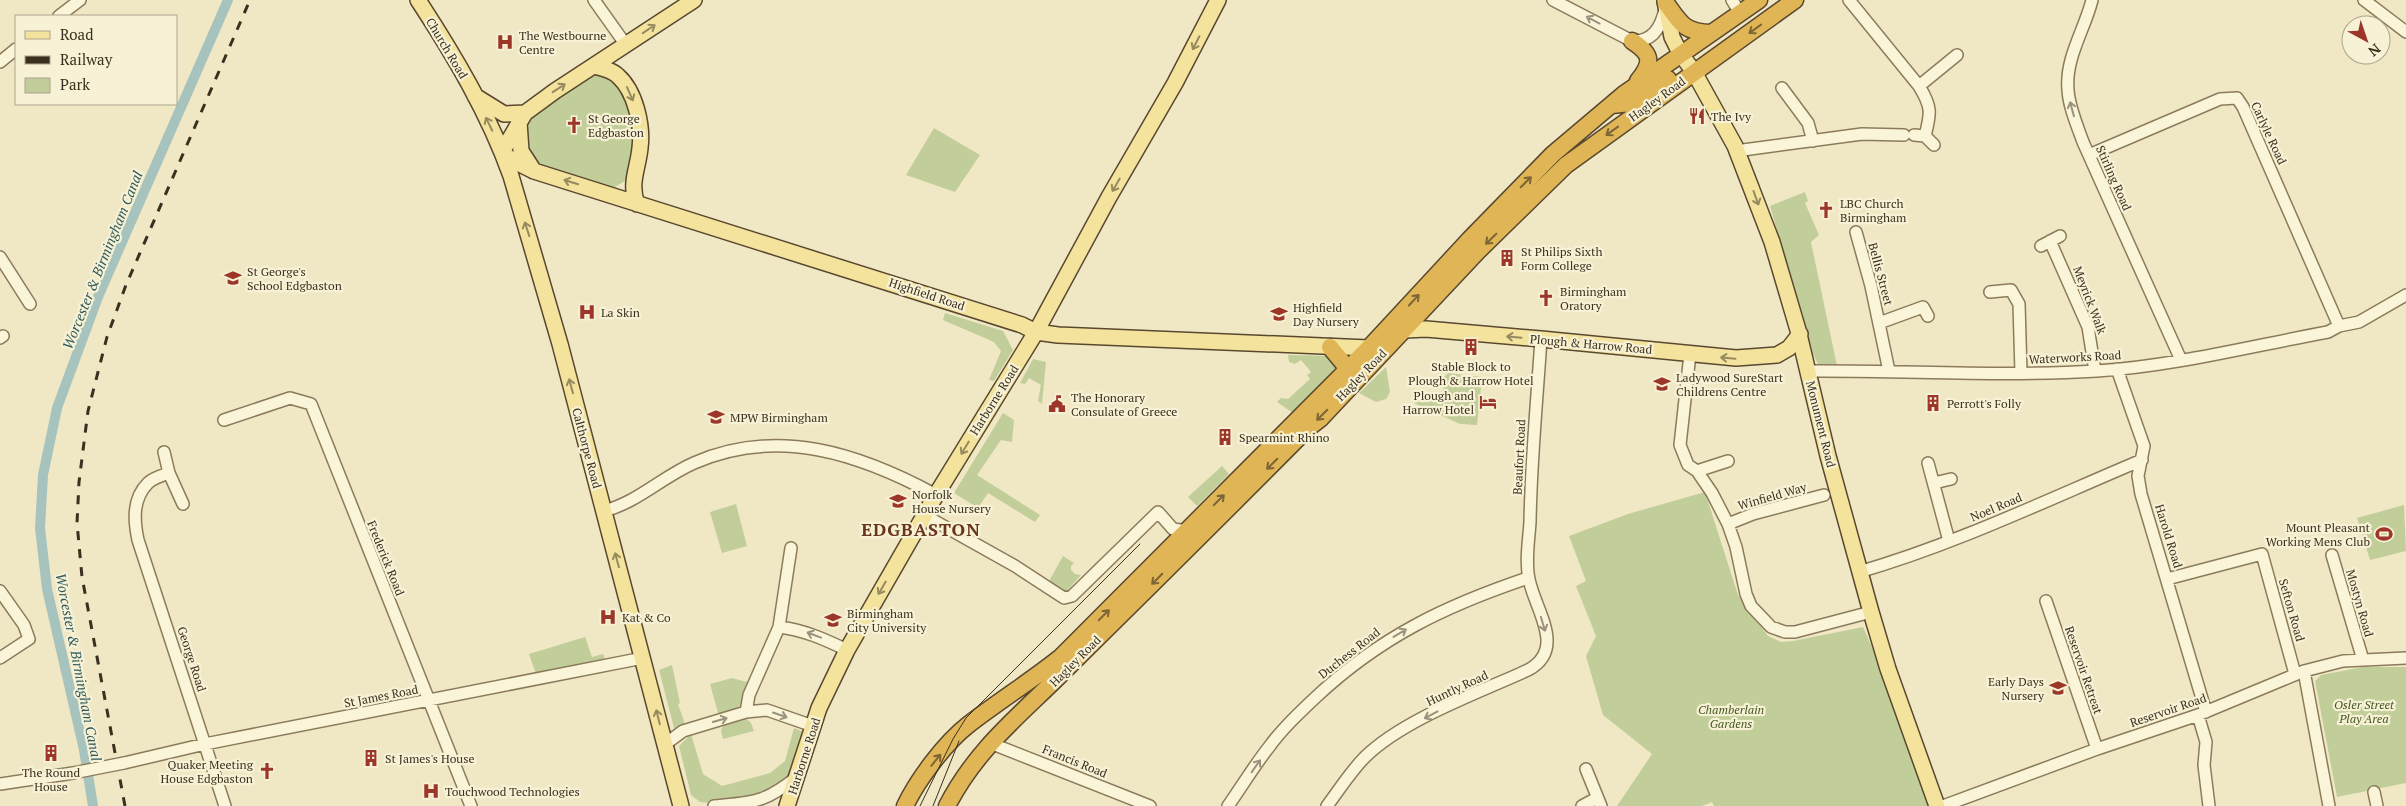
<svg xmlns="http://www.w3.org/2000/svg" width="2406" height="806" font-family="'PT Serif',serif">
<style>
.green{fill:#c1ce99}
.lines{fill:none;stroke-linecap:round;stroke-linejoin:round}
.canal{stroke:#a7c3be;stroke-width:10}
.minor-casing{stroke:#8c7b5b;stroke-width:14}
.major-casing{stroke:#59482f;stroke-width:18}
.highway-casing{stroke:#59482f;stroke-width:19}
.minor{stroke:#faf4d9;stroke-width:11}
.major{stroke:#f3e39d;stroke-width:15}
.highway{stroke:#e0b555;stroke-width:16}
.tram{stroke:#3b301f;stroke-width:1}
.rail{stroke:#3b301f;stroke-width:3;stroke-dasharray:9 9;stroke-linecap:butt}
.minor-bridge-casing{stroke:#8c7b5b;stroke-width:14;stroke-linecap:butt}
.minor-bridge{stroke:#faf4d9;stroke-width:11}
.oneway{stroke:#9a927c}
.oneway2{stroke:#978a5e}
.oneway3{stroke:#7d6535}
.labels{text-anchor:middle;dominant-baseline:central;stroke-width:4.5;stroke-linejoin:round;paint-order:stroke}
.poi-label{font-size:12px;fill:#3b301f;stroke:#f7f1d5;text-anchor:start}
.street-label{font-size:12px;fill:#3b301f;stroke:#f7f1d5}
.park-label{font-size:12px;font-style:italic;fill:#455825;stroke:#f7f1d5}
.water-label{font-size:14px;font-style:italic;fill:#2e595b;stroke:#f7f1d5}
.district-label{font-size:18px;font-weight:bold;letter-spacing:1px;fill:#69361d;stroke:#f7f1d5}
</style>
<rect width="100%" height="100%" fill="#f0e8c5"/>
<!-- green -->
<path class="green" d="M598,74C603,76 612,78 616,82C640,109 634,148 627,180L611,189L539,166L530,160C529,151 523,138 525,130C528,113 582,82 598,74Z
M934,128L980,155L955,192L906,175Z
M1805,192L1808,201L1805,203L1819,235L1811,242L1837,366L1818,364L1813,354L1770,206Z
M945,313L1003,331L1013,350L994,381L989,380L1001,351L994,342L943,320Z
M1288,355L1333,356L1340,368L1293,413L1277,402L1281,398L1288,399L1310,379L1307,375L1311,372L1301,360L1295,364L1289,362Z
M1033,359L1046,362L1042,404L1038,401L1041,385L1029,378L1025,384L1020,383Z
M1386,367L1390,392L1386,399L1376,402L1359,393Z
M1448,373L1482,377L1477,425L1460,424L1414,403L1427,395H1437L1443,390L1445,382L1443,378Z
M1003,413L1014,420L1012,442L1001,440L977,475L1040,515L1035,522L988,493L978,508L954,493Z
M1222,466L1229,474L1197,506L1188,497Z
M1705,492L1738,595L1768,636L1781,642L1793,641L1863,627L1882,669L1931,806H1714L1712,802L1702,806H1617L1652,754L1603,715L1586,656L1596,636L1576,586L1586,581L1569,536L1628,514Z
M736,504L747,546L722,553L710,512Z
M2404,505L2406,551L2370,560L2357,518Z
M1063,556L1074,563L1071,566V570L1075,574L1081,575L1064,594L1048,583Z
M585,637L592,657L603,654L605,660L536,674L529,654Z
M672,665L680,703L678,704L686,727L679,731L674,728L659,670Z
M2363,667H2406V783L2337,797L2315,681L2321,675Z
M732,678L754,684L746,712L720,720L710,684Z
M747,719L751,723L754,731L723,739L721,730L724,725Z
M794,728L806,733L786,781L763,796L711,803L700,802L691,795L679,746L691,734L703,774L722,786L770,773L785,761Z"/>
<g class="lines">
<!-- canal -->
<path class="canal" d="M93,806L84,750L47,589L40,528L43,475L57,408L98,297L228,0"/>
<!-- minor casing -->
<g class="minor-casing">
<path id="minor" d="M594,0L626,45
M1553,0L1632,41C1652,42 1661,28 1665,9
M1732,0L1740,13
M1849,0L1919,86C1932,107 1931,113 1925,136
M2092,0C2085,29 2065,58 2068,90C2069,107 2077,125 2083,142L2181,360
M2364,0L2406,32
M59,16L80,0
M0,62L16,49
M1919,86L1957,55
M1782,88L1808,123L1813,141
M1914,135L1925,136L1934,145
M1737,153L1743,150L1862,134L1904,135
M2089,155L2220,99L2237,98L2243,107L2339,326
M1856,232L1871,286L1889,371
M2050,241L2088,327L2095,371
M2041,246L2060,236
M0,257L30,304
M1990,292L2011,290L2019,304L2021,373
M1879,323L1923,307L1928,316
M0,338L3,336
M1690,354L1680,445L1688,465L1697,471L1712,493L1728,524L1736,547L1746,594L1751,606L1771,627L1785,632H1795L1871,612
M2117,369L2144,446L2138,476L2141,494L2206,712
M1808,371C1904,370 2001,377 2097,371C2174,366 2252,346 2328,332L2339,326L2359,322L2406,295
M224,420L290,398L311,404L471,806
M164,452L169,473
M1928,463L1949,541
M1697,471L1728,461
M1934,483L1951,479
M183,504L169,473C163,475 153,478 148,483C132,499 134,521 138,540L225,806
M604,511C638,502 662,477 694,463C778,426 860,454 936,495
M924,515L1015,566L1064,598L1072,596L1158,512L1173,529L1188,531
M1728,524L1753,514L1824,495
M2332,555L2363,660
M1859,572C1956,544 2049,499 2142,460
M2167,579L2262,554L2295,674
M0,591L24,625L29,639L0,658
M2046,601L2097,749
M779,627C804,630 824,639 847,650
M2304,671L2329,806
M746,712L749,695L779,627L791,548
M2198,715L2206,742L2204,765L2209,806
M990,743L1150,806
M664,745L683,731L746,712L767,710L813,726
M124,763L205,744L643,658
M1586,769L1601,806
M0,784L73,773
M2374,792L2377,806
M714,806C755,802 764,803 797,777
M1228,806C1242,786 1254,766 1269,747C1282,729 1299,713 1316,697C1380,637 1445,606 1528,578
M1327,806C1339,790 1351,771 1365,757C1404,719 1478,693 1528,670C1567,649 1535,610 1529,579C1525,561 1529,539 1530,522C1531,460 1537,400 1541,339
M1582,806L1597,798
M1943,806L2097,749L2198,715L2304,671L2343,661L2406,658"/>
</g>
<!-- major casing -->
<g class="major-casing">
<path id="major" d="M418,0C454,55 489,114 511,176L560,344L681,806
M1665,1L1672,37L1680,53L1694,72L1735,146L1772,242L1798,330L1828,456L1871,612L1888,669L1937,806
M594,66C602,68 612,70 618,76C635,91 643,125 640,148C638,169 629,183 637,204
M475,96L504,114L525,113
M519,122L521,151L534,171
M502,152L510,159L534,171L1022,325L1036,332L1058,335L1369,348
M502,152L525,113L555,91L694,0
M1405,330L1426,329L1541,339L1736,358L1777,355L1789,348L1800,334
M787,806L819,708L847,650L936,495L1036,332L1109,197L1175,83L1218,0"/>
</g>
<!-- highway casing -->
<g class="highway-casing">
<path id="highway" d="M1666,3C1681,24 1684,32 1711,33
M1632,41C1652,54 1653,62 1638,81
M1612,105L1630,103L1668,79
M1330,347L1344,364L1346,371
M905,806C918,779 945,743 968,725C999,701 1031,681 1061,657L1369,348L1470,239L1553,154L1624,94L1759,0
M947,806C978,746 1022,714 1068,667C1148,588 1228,509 1307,429L1320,419L1478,251L1566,165L1795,0"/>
</g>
<!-- minor -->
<use href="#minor" class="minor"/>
<!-- major -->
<use href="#major" class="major"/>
<!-- highway -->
<use href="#highway" class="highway"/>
<!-- tram -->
<path class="tram" d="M920,806L953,739L966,718L1140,544
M933,806L959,741"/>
<!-- rail -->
<path class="rail" d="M125,806L82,577L77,523L79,482L88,411L107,337L126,285L250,0"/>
<!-- minor-bridge casing -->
<g class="minor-bridge-casing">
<path id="minor-bridge" d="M73,773L124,763"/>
</g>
<!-- minor-bridge -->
<use href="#minor-bridge" class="minor-bridge"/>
</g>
<!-- one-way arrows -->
<defs><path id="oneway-shaft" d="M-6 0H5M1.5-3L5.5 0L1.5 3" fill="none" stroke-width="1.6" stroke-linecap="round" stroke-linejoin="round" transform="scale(1.25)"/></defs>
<g class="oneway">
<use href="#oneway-shaft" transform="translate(1593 20) rotate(-152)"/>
<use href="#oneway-shaft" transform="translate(2072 109) rotate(-105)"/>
<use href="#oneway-shaft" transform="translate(1543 624) rotate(73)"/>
<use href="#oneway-shaft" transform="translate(1400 633) rotate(-31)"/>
<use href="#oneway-shaft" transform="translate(814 635) rotate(-159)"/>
<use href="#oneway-shaft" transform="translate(780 715) rotate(19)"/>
<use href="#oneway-shaft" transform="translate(1431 715) rotate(152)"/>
<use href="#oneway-shaft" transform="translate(720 720) rotate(-16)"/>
<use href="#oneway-shaft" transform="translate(1256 766) rotate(-55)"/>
</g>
<g class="oneway2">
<use href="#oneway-shaft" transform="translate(649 29) rotate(-34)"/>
<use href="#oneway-shaft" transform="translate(1196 43) rotate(117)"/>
<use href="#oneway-shaft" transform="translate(559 88) rotate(-33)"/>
<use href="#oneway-shaft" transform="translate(630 94) rotate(66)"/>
<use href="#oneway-shaft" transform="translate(489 124) rotate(-116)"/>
<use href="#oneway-shaft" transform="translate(571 182) rotate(-163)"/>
<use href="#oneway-shaft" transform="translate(1116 185) rotate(120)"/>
<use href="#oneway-shaft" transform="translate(1756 198) rotate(70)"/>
<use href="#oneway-shaft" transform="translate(527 229) rotate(-108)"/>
<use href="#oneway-shaft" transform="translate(1514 337) rotate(-175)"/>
<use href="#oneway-shaft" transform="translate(1728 358) rotate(-175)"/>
<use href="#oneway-shaft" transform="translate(571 386) rotate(-105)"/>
<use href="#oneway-shaft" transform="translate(965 448) rotate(121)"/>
<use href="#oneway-shaft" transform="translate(617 560) rotate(-105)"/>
<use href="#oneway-shaft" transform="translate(882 588) rotate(120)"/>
<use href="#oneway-shaft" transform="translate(658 717) rotate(-104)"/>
</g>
<g class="oneway3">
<use href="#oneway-shaft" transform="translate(1755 29) rotate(144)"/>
<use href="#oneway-shaft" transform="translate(1612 131) rotate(144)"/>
<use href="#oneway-shaft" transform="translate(1526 182) rotate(-45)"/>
<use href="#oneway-shaft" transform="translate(1491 239) rotate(136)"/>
<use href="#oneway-shaft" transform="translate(1414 300) rotate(-47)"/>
<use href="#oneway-shaft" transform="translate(1322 415) rotate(135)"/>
<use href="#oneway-shaft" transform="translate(1272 464) rotate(135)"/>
<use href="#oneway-shaft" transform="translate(1219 500) rotate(-45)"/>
<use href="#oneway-shaft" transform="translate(1157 579) rotate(135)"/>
<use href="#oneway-shaft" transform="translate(1104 615) rotate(-45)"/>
<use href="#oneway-shaft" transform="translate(936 760) rotate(-51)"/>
</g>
<!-- icons -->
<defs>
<g id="hospital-bare" transform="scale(1.35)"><path d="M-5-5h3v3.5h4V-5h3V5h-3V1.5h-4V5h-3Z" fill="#9c3629" stroke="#f7f1d5" stroke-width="2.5" paint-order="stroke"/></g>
<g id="restaurant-bare" transform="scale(1.35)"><path d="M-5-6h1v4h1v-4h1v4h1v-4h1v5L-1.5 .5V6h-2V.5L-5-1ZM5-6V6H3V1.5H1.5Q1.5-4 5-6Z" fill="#9c3629" stroke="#f7f1d5" stroke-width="2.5" paint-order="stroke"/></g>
<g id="church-bare" transform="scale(1.35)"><path d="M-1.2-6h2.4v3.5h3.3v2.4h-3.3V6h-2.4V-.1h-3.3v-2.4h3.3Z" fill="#9c3629" stroke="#f7f1d5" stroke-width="2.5" paint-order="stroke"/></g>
<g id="building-bare" transform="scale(1.35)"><path d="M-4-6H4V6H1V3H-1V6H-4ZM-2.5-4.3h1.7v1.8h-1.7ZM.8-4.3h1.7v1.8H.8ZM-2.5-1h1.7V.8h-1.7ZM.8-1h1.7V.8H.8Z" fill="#9c3629" stroke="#f7f1d5" stroke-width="2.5" paint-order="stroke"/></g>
<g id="school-bare" transform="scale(1.35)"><path d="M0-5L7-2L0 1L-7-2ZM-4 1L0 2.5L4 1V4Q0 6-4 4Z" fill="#9c3629" stroke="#f7f1d5" stroke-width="2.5" paint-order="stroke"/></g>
<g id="hotel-bare" transform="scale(1.35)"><path d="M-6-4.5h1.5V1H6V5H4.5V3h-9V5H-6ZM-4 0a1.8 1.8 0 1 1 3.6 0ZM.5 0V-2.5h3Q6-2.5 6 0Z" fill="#9c3629" stroke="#f7f1d5" stroke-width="2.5" paint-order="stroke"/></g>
<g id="civic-bare" transform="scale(1.35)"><path d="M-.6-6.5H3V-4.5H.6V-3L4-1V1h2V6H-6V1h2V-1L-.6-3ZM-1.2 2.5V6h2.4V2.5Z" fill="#9c3629" stroke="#f7f1d5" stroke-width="2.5" paint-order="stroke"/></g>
<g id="stadium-bare" transform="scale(1.35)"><path d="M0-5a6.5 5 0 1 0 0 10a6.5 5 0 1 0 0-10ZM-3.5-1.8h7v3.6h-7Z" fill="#9c3629" stroke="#f7f1d5" stroke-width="2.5" paint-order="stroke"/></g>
<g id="university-bare" transform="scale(1.35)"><path d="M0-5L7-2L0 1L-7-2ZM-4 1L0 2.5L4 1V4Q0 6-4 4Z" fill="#9c3629" stroke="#f7f1d5" stroke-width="2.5" paint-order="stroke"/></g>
</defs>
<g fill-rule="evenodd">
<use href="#hospital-bare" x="505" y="42"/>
<use href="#restaurant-bare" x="1697" y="116"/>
<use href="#church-bare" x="574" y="125"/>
<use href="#church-bare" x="1826" y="210"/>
<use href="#building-bare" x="1507" y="258"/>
<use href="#school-bare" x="233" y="278"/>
<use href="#church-bare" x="1546" y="298"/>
<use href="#hospital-bare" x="587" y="312"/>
<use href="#school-bare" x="1279" y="314"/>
<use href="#building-bare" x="1471" y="347"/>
<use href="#school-bare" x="1662" y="384"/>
<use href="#hotel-bare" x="1488" y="402"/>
<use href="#building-bare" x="1933" y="403"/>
<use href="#civic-bare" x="1057" y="404"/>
<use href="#school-bare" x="716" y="417"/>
<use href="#building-bare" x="1225" y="437"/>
<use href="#school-bare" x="898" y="501"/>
<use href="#stadium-bare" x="2384" y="534"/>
<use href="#hospital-bare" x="608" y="617"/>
<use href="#university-bare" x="833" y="620"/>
<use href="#school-bare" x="2058" y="688"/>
<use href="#building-bare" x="51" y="753"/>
<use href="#building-bare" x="371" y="758"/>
<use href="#church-bare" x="267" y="771"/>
<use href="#hospital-bare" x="431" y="791"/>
</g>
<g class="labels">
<!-- poi labels -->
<g class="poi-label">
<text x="519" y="35">The Westbourne<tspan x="519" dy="14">Centre</tspan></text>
<text x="1711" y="116">The Ivy</text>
<text x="588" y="118">St George<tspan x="588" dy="14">Edgbaston</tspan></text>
<text x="1840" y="203">LBC Church<tspan x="1840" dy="14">Birmingham</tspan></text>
<text x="1521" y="251">St Philips Sixth<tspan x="1521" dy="14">Form College</tspan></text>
<text x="247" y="271">St George's<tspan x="247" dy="14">School Edgbaston</tspan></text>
<text x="1560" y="291">Birmingham<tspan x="1560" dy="14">Oratory</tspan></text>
<text x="1293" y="307">Highfield<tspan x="1293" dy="14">Day Nursery</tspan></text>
<text x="601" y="312">La Skin</text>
<text x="1471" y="366" text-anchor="middle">Stable Block to<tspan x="1471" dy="14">Plough &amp; Harrow Hotel</tspan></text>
<text x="1676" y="377">Ladywood SureStart<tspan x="1676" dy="14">Childrens Centre</tspan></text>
<text x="1474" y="395" text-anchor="end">Plough and<tspan x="1474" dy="14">Harrow Hotel</tspan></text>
<text x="1071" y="397">The Honorary<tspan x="1071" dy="14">Consulate of Greece</tspan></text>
<text x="1947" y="403">Perrott's Folly</text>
<text x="730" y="417">MPW Birmingham</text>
<text x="1239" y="437">Spearmint Rhino</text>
<text x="912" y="494">Norfolk<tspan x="912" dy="14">House Nursery</tspan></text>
<text x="2370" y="527" text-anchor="end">Mount Pleasant<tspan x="2370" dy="14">Working Mens Club</tspan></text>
<text x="847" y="613">Birmingham<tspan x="847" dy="14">City University</tspan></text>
<text x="622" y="617">Kat &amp; Co</text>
<text x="2044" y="681" text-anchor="end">Early Days<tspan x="2044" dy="14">Nursery</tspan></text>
<text x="385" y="758">St James's House</text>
<text x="253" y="764" text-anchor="end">Quaker Meeting<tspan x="253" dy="14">House Edgbaston</tspan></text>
<text x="51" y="772" text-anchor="middle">The Round<tspan x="51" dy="14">House</tspan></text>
<text x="445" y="791">Touchwood Technologies</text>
</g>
<!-- street labels -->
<g class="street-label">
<text transform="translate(447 48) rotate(59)">Church Road</text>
<text transform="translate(1657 99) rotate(-36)">Hagley Road</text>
<text transform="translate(2269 133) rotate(65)">Carlyle Road</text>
<text transform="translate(2114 178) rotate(66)">Stirling Road</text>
<text transform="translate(1881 274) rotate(75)">Bellis Street</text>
<text transform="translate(927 294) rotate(18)">Highfield Road</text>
<text transform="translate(2090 300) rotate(69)">Meyrick Walk</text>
<text transform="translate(1591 344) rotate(5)">Plough &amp; Harrow Road</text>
<text transform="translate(2075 357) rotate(-3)">Waterworks Road</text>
<text transform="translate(1361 375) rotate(-46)">Hagley Road</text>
<text transform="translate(994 400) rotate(-58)">Harborne Road</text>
<text transform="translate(1821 424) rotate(76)">Monument Road</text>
<text transform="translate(587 448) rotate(75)">Calthorpe Road</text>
<text transform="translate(1519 457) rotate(-87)">Beaufort Road</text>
<text transform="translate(1772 496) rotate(-16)">Winfield Way</text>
<text transform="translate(1996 507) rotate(-23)">Noel Road</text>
<text transform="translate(2169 536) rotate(73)">Harold Road</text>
<text transform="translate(386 558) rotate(68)">Frederick Road</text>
<text transform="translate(2360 603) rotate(74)">Mostyn Road</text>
<text transform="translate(2292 610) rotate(74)">Sefton Road</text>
<text transform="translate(1349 653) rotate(-38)">Duchess Road</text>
<text transform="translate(192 659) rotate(72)">George Road</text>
<text transform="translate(1075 661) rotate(-45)">Hagley Road</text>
<text transform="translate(2084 670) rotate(71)">Reservoir Retreat</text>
<text transform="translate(1457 688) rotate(-25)">Huntly Road</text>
<text transform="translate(381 696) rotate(-11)">St James Road</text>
<text transform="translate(2168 710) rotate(-19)">Reservoir Road</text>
<text transform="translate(804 756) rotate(-72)">Harborne Road</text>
<text transform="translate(1075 761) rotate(22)">Francis Road</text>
</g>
<!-- park labels -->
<g class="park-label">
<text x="2364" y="704">Osler Street<tspan x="2364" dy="14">Play Area</tspan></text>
<text x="1731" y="709">Chamberlain<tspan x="1731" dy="14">Gardens</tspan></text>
</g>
<!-- water labels -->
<g class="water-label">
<text transform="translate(102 260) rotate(-68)">Worcester &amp; Birmingham Canal</text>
<text transform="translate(79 667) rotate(79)">Worcester &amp; Birmingham Canal</text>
</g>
<!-- district labels -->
<g class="district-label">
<text x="921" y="529">EDGBASTON</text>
</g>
</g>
<!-- legend -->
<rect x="15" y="15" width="162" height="90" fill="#f7f1d5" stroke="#aca48c"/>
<rect x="25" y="31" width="25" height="8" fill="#f3e39d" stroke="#aca48c"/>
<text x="60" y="40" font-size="15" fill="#3b301f">Road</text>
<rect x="25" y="56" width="25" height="8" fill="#3b301f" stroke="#aca48c"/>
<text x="60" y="65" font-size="15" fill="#3b301f">Railway</text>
<rect x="25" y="78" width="25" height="15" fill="#c1ce99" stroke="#aca48c"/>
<text x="60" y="90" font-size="15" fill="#3b301f">Park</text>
<!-- north arrow -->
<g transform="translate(2366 40) rotate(140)"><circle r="24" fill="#f7f1d5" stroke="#aca48c"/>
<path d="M0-4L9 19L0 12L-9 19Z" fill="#9c3629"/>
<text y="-8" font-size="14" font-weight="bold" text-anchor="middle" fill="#3b301f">N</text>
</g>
</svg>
